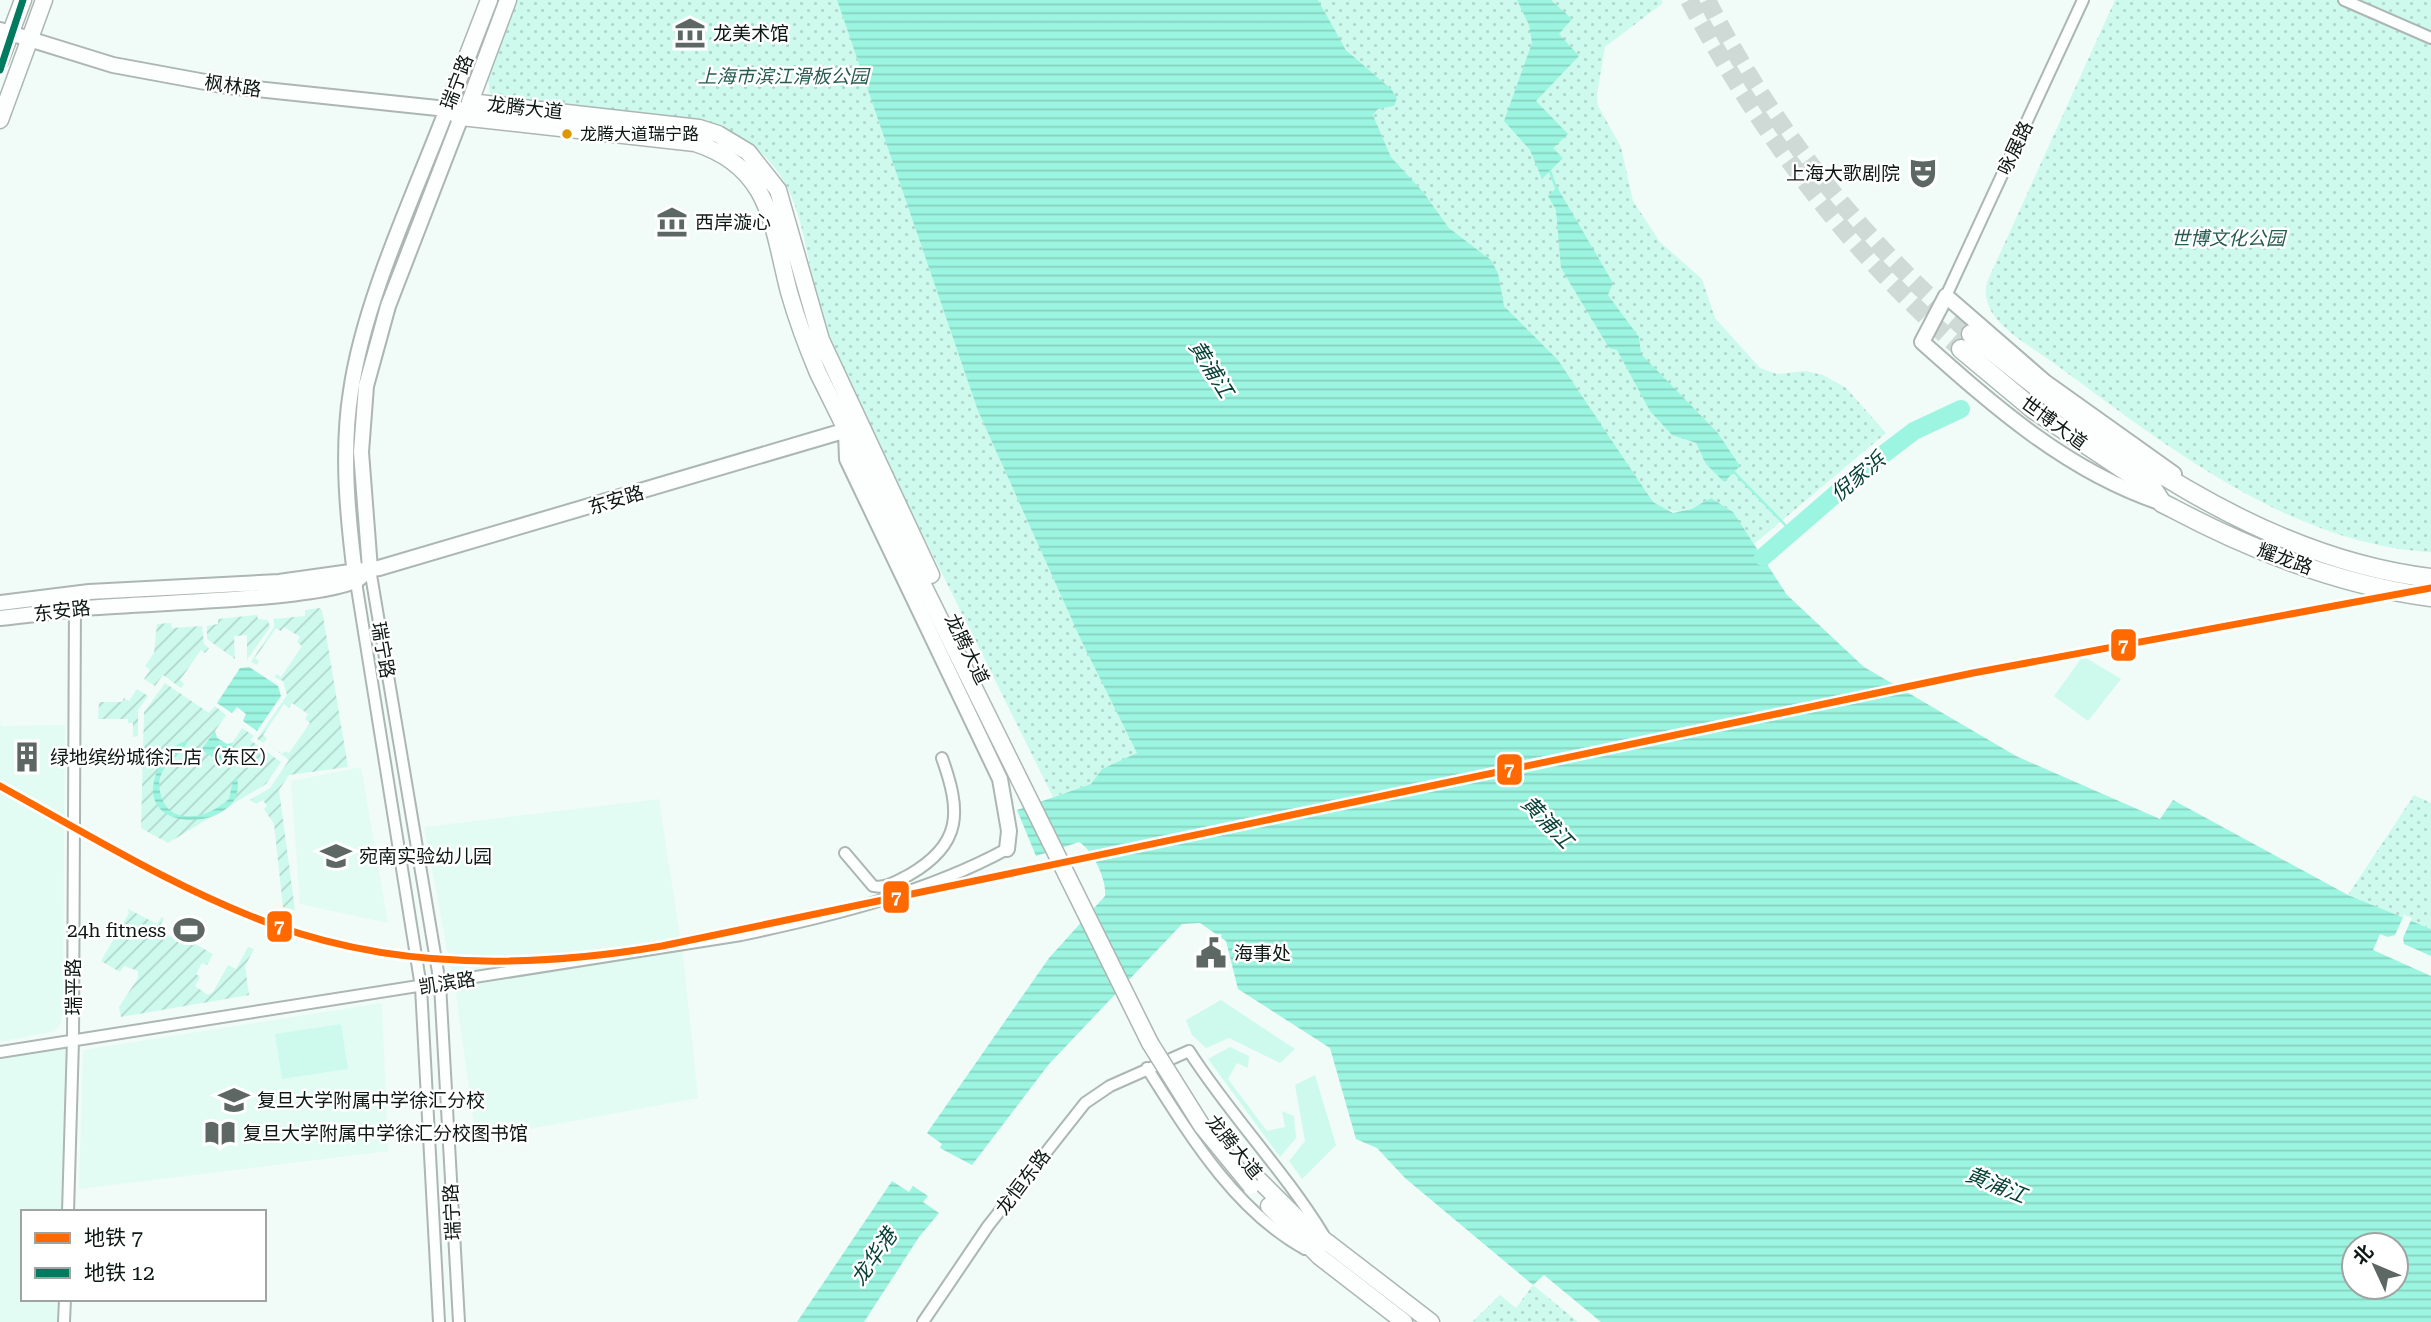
<svg xmlns="http://www.w3.org/2000/svg" width="2431" height="1322" font-family="'Roboto Serif','Noto Sans SC',serif">
<style>
.built{fill:#e2fcf4}
.grass{fill:#cefaee}
.park{fill:url(#park-dots)}
.garden{fill:url(#garden-furrows)}
.water{fill:url(#water-rules);fill-rule:evenodd}
.pier{fill:#f1fbf8}
.lines{fill:none;stroke-linecap:round;stroke-linejoin:round}
.stream{stroke:#9cf5e0;stroke-width:2.5}
.river{stroke:#9cf5e0;stroke-width:18}
.primary-tunnel{stroke:#cfd9d6;stroke-width:18;stroke-dasharray:18 9;stroke-linecap:butt}
.minor-casing{stroke:#acb6b3;stroke-width:14}
.tertiary-casing{stroke:#acb6b3;stroke-width:18}
.secondary-casing{stroke:#acb6b3;stroke-width:19}
.primary-casing{stroke:#acb6b3;stroke-width:21}
.minor{stroke:#fdfefe;stroke-width:10}
.tertiary{stroke:#fdfefe;stroke-width:14}
.secondary{stroke:#fdfefe;stroke-width:16}
.primary{stroke:#fdfefe;stroke-width:18}
.secondary-bridge-casing{stroke:#acb6b3;stroke-width:19;stroke-linecap:butt}
.secondary-bridge{stroke:#fdfefe;stroke-width:16}
.metro-1-casing{stroke:#fff;stroke-width:12}
.metro-2-casing{stroke:#fff;stroke-width:12}
.metro-1{stroke:#ff6900;stroke-width:7}
.metro-2{stroke:#007b5f;stroke-width:7}
.bus-dot{fill:#e09802;stroke:#fff;stroke-width:2.5}
.labels{text-anchor:middle;dominant-baseline:central;stroke-width:5;stroke-linejoin:round;paint-order:stroke}
.bus-label{font-size:17px;fill:#0e1916;stroke:#fff;text-anchor:start}
.poi-label{font-size:19px;fill:#0e1916;stroke:#fff;text-anchor:start}
.park-label{font-size:19px;font-style:italic;fill:#285c50;stroke:#fff}
.street-label{font-size:19px;fill:#0e1916;stroke:#fff}
.water-label{font-size:21px;font-style:italic;fill:#084237;stroke:#fff}
.line-badge{stroke:#fff;stroke-width:2.5}
.badge-label{font-size:19px;text-anchor:middle;font-weight:bold;fill:#fff}
</style>
<defs>
<pattern id="park-dots" width="8" height="8" patternUnits="userSpaceOnUse" patternTransform="scale(1.75)"><rect width="8" height="8" fill="#cefaee"/><path d="M2 2h.1M6 6h.1" fill="none" stroke="#b0d6cb" stroke-width="1.8" stroke-linecap="round"/></pattern>
<pattern id="garden-furrows" width="10" height="10" patternUnits="userSpaceOnUse" patternTransform="scale(1.75)"><rect width="10" height="10" fill="#cefaee"/><path d="M-1 1l2-2M0 10L10 0M9 11l2-2" fill="none" stroke="#b0d6cb"/></pattern>
<pattern id="water-rules" width="6" height="5" patternUnits="userSpaceOnUse" patternTransform="scale(1.75)"><rect width="6" height="5" fill="#9cf5e0"/><path d="M0 2.5h6" fill="none" stroke="#85d1bf"/></pattern>
</defs>
<rect width="100%" height="100%" fill="#f1fbf8"/>
<!-- built -->
<path class="built" d="M0,720L1,726L65,725L63,1012L61,1023L54,1031L0,1042Z
M361,767L368,808L388,923L300,904L291,781Z
M659,799L680,937L452,976L424,827Z
M682,946L698,1098L476,1139L455,987Z
M382,1003L388,1151L79,1189L83,1050Z
M67,1047L62,1212H23V1299H59L58,1322H0V1059Z"/>
<!-- grass -->
<path class="grass" d="M2083,656L2121,679L2088,721L2054,696Z
M1221,1000L1295,1049L1280,1063L1229,1038L1206,1048L1192,1035L1186,1020Z
M341,1024L348,1069L282,1079L275,1034Z
M1230,1047L1249,1056L1248,1068L1237,1063L1228,1079L1267,1131L1285,1127L1282,1111L1294,1116L1296,1138L1280,1157L1208,1059Z
M1315,1075L1336,1145L1302,1179L1289,1161L1305,1141L1295,1085Z"/>
<!-- park -->
<path class="park" d="M518,0H837L978,411L1082,641L1138,754L1102,769L1091,784L1053,797L833,354C828,339 821,323 818,308C799,218 801,153 701,121L496,99L490,93L488,79Z
M1318,0H1661L1663,3L1605,47L1597,94L1598,106L1621,147L1633,201L1660,242L1702,279L1715,318L1760,368L1777,374L1805,371L1823,375L1846,388L1886,433L1754,544C1736,523 1736,514 1711,498C1690,510 1674,519 1653,502L1558,360L1504,306L1491,260L1449,228L1424,193L1391,157L1373,115L1378,109L1394,106L1383,82L1361,65L1336,37Z
M2115,0H2431V552C2381,550 2327,533 2282,512C2203,475 2128,418 2058,366C2038,351 2011,337 1995,317C1987,306 1984,295 1987,282Z
M2414,795L2431,803V929L2348,895Z
M1533,1285L1578,1322H1472L1500,1295L1516,1308Z"/>
<!-- garden -->
<path class="garden" d="M319,608L322,610L348,767L289,775L279,790L295,910L283,907L274,824L264,809L267,806L263,800L256,804L250,800L270,788L289,760L267,743L282,754L285,751L289,753L310,723L305,719L308,714L292,703L289,708L284,704L263,735L267,738L264,743L257,739L287,695L283,681L274,677L277,674L281,677L302,646L297,642L300,637L284,627L281,631L276,628L255,658L259,661L257,665L251,662L274,627V619L305,616V610Z
M257,615L258,619L268,620L270,627L247,660V635L234,636L235,659L207,639V626L218,624V619Z
M171,623L172,628L202,626L204,644L209,648L205,653L201,650L180,680L184,684L181,688L163,675L155,686L144,679L150,670L145,666L154,653L157,624Z
M165,683L209,713L215,706L226,715L215,731L217,738L227,744L232,743L242,728L254,736L250,740L281,762L266,784L168,843L141,828L144,712Z
M137,689L148,696L138,710V736L133,737V723H128V719H98L99,702H122L124,698L129,701Z
M128,909L157,924L162,917L164,918L158,930L171,937L178,926L182,929L179,935L213,954L207,965L202,963L196,974L200,977L195,986L208,995L213,992L228,965L236,969L248,947L254,949L245,966L249,995L121,1017L119,1007L138,978V971L124,966L120,972L101,961L129,913Z"/>
<!-- water -->
<path class="water" d="M837,0H1318L1346,50L1391,89L1397,98L1394,106L1378,109L1373,115L1391,157L1424,193L1449,228L1491,260L1498,273L1504,306L1558,360L1653,502L1673,513L1691,509L1711,498L1733,512L1787,595L1864,667L2016,756L2160,819L2173,800L2348,895L2431,929V1322H1601L1544,1275L1533,1285L1405,1178L1377,1148L1356,1139L1330,1048L1238,989L1226,941L1200,923L1182,924L1049,1064L972,1165L940,1148L942,1144L927,1133L1049,958L1105,896C1107,880 1093,850 1079,842L1036,856L1017,810L1091,784L1102,769L1137,753L1082,642L978,411ZM2354,1245H2396V1287H2354Z
M1517,0H1551L1572,19L1559,34L1579,56L1536,101L1568,134L1553,148L1563,158L1542,179L1530,150L1504,121L1532,43L1529,25Z
M1557,187L1613,283L1608,295L1639,337L1641,354L1717,432L1740,466L1724,482L1706,464L1696,443L1672,435L1650,411L1617,350L1609,348L1561,268L1556,210L1548,196Z
M249,667L278,686L281,696L257,731L243,721L246,714L237,707L232,713L217,703L240,668Z
M215,731L217,738L227,744L233,743L220,761L201,750Z
M188,740C182,760 148,765 163,801C167,809 174,815 184,816C202,818 216,810 229,799L233,780L237,778C250,832 127,839 158,769C166,753 172,746 188,740Z
M892,1181L909,1192L913,1186L928,1196L923,1202L939,1213L919,1237L864,1322H797Z"/>
<!-- pier -->
<path class="pier" d="M2404,915L2412,918L2403,938L2404,944L2431,956V976L2373,950L2380,934L2388,937L2395,935Z"/>
<g class="lines">
<!-- stream -->
<path class="stream" d="M1550,171L1557,191
M1733,471L1791,531"/>
<!-- river -->
<path class="river" d="M1763,557L1868,466L1914,431L1961,409"/>
<!-- primary-tunnel -->
<path class="primary-tunnel" d="M1689,0C1759,132 1848,250 1961,349
M1707,0C1770,126 1865,243 1971,334"/>
<!-- minor casing -->
<g class="minor-casing">
<path id="minor" d="M2344,0L2431,38
M1946,296L2083,0
M370,569L440,984L459,1322
M356,582L421,987L439,1322
M845,853L873,886C886,889 897,881 909,875C963,844 961,811 942,758
M0,1052L741,935C831,916 926,893 1007,849
M1147,1068C1189,1134 1235,1211 1305,1249
M68,1212L73,1040L75,602
M64,1322L65,1299
M923,1322L988,1226L1085,1103L1110,1086L1189,1051C1230,1115 1283,1169 1323,1234"/>
</g>
<!-- tertiary casing -->
<g class="tertiary-casing">
<path id="tertiary" d="M0,30L113,65L227,86L447,109L455,106
M846,432L847,459L1000,779L1009,831L1007,849
M2162,503C2068,472 1995,407 1922,342L1946,296L2045,382L2174,474
M370,569L361,452L366,386L388,306L461,117L470,102
M356,582C348,520 341,453 351,391C364,300 414,196 447,109
M0,603L89,592L279,582L379,568L857,427
M0,618C28,615 57,611 85,608C131,603 337,600 361,577"/>
</g>
<!-- secondary casing -->
<g class="secondary-casing">
<path id="secondary" d="M489,0L447,109L461,117L695,143C771,167 772,226 789,292C797,320 807,347 818,373L1150,1043
M508,0L470,102L699,128L718,134L748,152L778,190L821,340L931,575
M0,61L23,0
M0,120L44,0
M1258,1179L1301,1222L1431,1322
M1269,1206L1320,1257L1404,1322"/>
</g>
<!-- primary casing -->
<g class="primary-casing">
<path id="primary" d="M1971,334C2101,441 2259,558 2431,578
M1961,349L2033,409L2153,489L2162,503L2172,508C2253,551 2339,585 2431,597"/>
</g>
<!-- minor -->
<use href="#minor" class="minor"/>
<!-- tertiary -->
<use href="#tertiary" class="tertiary"/>
<!-- secondary -->
<use href="#secondary" class="secondary"/>
<!-- primary -->
<use href="#primary" class="primary"/>
<!-- secondary-bridge casing -->
<g class="secondary-bridge-casing">
<path id="secondary-bridge" d="M1150,1043L1202,1126L1251,1186"/>
</g>
<!-- secondary-bridge -->
<use href="#secondary-bridge" class="secondary-bridge"/>
<!-- metro-1 casing -->
<g class="metro-1-casing">
<path id="metro-1" d="M0,786C89,835 178,890 274,925C398,970 534,968 662,946L1973,673L2431,588"/>
</g>
<!-- metro-2 casing -->
<g class="metro-2-casing">
<path id="metro-2" d="M0,70L23,0"/>
</g>
<!-- metro-1 -->
<use href="#metro-1" class="metro-1"/>
<!-- metro-2 -->
<use href="#metro-2" class="metro-2"/>
</g>
<!-- icons -->
<defs>
<g id="museum-bare" transform="scale(2.415)"><path d="M0-6L6-3V-2H-6V-3ZM-5-1h2V3h-2ZM-1-1h2V3h-2ZM3-1h2V3H3ZM-6 4H6V6H-6Z" fill="#5d6865" stroke="#fff" stroke-width="2.5" paint-order="stroke"/></g>
<g id="theatre-bare" transform="scale(2.415)"><path d="M-5-5.5Q0-4 5-5.5V0Q5 5 0 6Q-5 5-5 0ZM-3.3-2.5H-1v1.5H-3.3ZM1-2.5H3.3v1.5H1ZM-2.8 1Q0 5.5 2.8 1Z" fill="#5d6865" stroke="#fff" stroke-width="2.5" paint-order="stroke"/></g>
<g id="building-bare" transform="scale(2.415)"><path d="M-4-6H4V6H1V3H-1V6H-4ZM-2.5-4.3h1.7v1.8h-1.7ZM.8-4.3h1.7v1.8H.8ZM-2.5-1h1.7V.8h-1.7ZM.8-1h1.7V.8H.8Z" fill="#5d6865" stroke="#fff" stroke-width="2.5" paint-order="stroke"/></g>
<g id="school-bare" transform="scale(2.415)"><path d="M0-5L7-2L0 1L-7-2ZM-4 1L0 2.5L4 1V4Q0 6-4 4Z" fill="#5d6865" stroke="#fff" stroke-width="2.5" paint-order="stroke"/></g>
<g id="stadium-bare" transform="scale(2.415)"><path d="M0-5a6.5 5 0 1 0 0 10a6.5 5 0 1 0 0-10ZM-3.5-1.8h7v3.6h-7Z" fill="#5d6865" stroke="#fff" stroke-width="2.5" paint-order="stroke"/></g>
<g id="civic-bare" transform="scale(2.415)"><path d="M-.6-6.5H3V-4.5H.6V-3L4-1V1h2V6H-6V1h2V-1L-.6-3ZM-1.2 2.5V6h2.4V2.5Z" fill="#5d6865" stroke="#fff" stroke-width="2.5" paint-order="stroke"/></g>
<g id="library-bare" transform="scale(2.415)"><path d="M-6-4Q-3-5.5-.7-3.5V5Q-3 3-6 4ZM6-4Q3-5.5 .7-3.5V5Q3 3 6 4Z" fill="#5d6865" stroke="#fff" stroke-width="2.5" paint-order="stroke"/></g>
</defs>
<g fill-rule="evenodd">
<use href="#museum-bare" x="690" y="33"/>
<use href="#theatre-bare" x="1923" y="173"/>
<use href="#museum-bare" x="672" y="222"/>
<use href="#building-bare" x="27" y="757"/>
<use href="#school-bare" x="336" y="856"/>
<use href="#stadium-bare" x="189" y="930"/>
<use href="#civic-bare" x="1211" y="953"/>
<use href="#school-bare" x="234" y="1100"/>
<use href="#library-bare" x="220" y="1133"/>
</g>
<!-- markers -->
<circle class="bus-dot" cx="567" cy="134" r="6"/>
<g class="labels">
<!-- bus labels -->
<g class="bus-label">
<text x="580" y="134">龙腾大道瑞宁路</text>
</g>
<!-- poi labels -->
<g class="poi-label">
<text x="713" y="33">龙美术馆</text>
<text x="1900" y="173" text-anchor="end">上海大歌剧院</text>
<text x="695" y="222">西岸漩心</text>
<text x="50" y="757">绿地缤纷城徐汇店（东区）</text>
<text x="359" y="856">宛南实验幼儿园</text>
<text x="166" y="930" text-anchor="end">24h fitness</text>
<text x="1234" y="953">海事处</text>
<text x="257" y="1100">复旦大学附属中学徐汇分校</text>
<text x="243" y="1133">复旦大学附属中学徐汇分校图书馆</text>
</g>
<!-- park labels -->
<g class="park-label">
<text x="783" y="76">上海市滨江滑板公园</text>
<text x="2228" y="238">世博文化公园</text>
</g>
<!-- street labels -->
<g class="street-label">
<text transform="translate(457 82) rotate(-69)">瑞宁路</text>
<text transform="translate(233 86) rotate(8)">枫林路</text>
<text transform="translate(525 108) rotate(6)">龙腾大道</text>
<text transform="translate(2015 148) rotate(-65)">咏展路</text>
<text transform="translate(2054 423) rotate(36)">世博大道</text>
<text transform="translate(616 500) rotate(-17)">东安路</text>
<text transform="translate(2285 559) rotate(20)">耀龙路</text>
<text transform="translate(62 611) rotate(-7)">东安路</text>
<text transform="translate(967 649) rotate(64)">龙腾大道</text>
<text transform="translate(383 650) rotate(80)">瑞宁路</text>
<text transform="translate(447 983) rotate(-9)">凯滨路</text>
<text transform="translate(73 987) rotate(-90)">瑞平路</text>
<text transform="translate(1234 1147) rotate(51)">龙腾大道</text>
<text transform="translate(1023 1182) rotate(-53)">龙恒东路</text>
<text transform="translate(452 1212) rotate(-93)">瑞宁路</text>
</g>
<!-- water labels -->
<g class="water-label">
<text transform="translate(1211 369) rotate(58)">黄浦江</text>
<text transform="translate(1858 477) rotate(-40)">倪家浜</text>
<text transform="translate(1547 822) rotate(46)">黄浦江</text>
<text transform="translate(1996 1185) rotate(22)">黄浦江</text>
<text transform="translate(874 1257) rotate(-55)">龙华港</text>
</g>
</g>
<g class="line-badge">
<rect x="2110" y="628" width="27" height="34" rx="7" fill="#ff6900"/>
<rect x="1496" y="753" width="27" height="33" rx="7" fill="#ff6900"/>
<rect x="882" y="880" width="28" height="34" rx="7" fill="#ff6900"/>
<rect x="266" y="910" width="27" height="33" rx="7" fill="#ff6900"/>
</g>
<g class="badge-label">
<text x="2123" y="652">7</text>
<text x="1509" y="776">7</text>
<text x="896" y="904">7</text>
<text x="279" y="933">7</text>
</g>
<!-- legend -->
<rect x="21" y="1210" width="245" height="91" fill="#ffffff" stroke="#9fa3a2" stroke-width="2"/>
<rect x="35" y="1233" width="35" height="10" fill="#ff6900" stroke="#9fa3a2" stroke-width="2"/>
<text x="84" y="1245" font-size="21" fill="#0e1916">地铁 7</text>
<rect x="35" y="1268" width="35" height="10" fill="#007b5f" stroke="#9fa3a2" stroke-width="2"/>
<text x="84" y="1280" font-size="21" fill="#0e1916">地铁 12</text>
<!-- north arrow -->
<g transform="translate(2375 1266) rotate(314)"><circle r="33" fill="#ffffff" stroke="#9fa3a2" stroke-width="2"/>
<path d="M0-5L12 26L0 18L-12 26Z" fill="#5d6865"/>
<text y="-10" font-size="19" font-weight="bold" text-anchor="middle" fill="#0e1916">北</text>
</g>
</svg>
